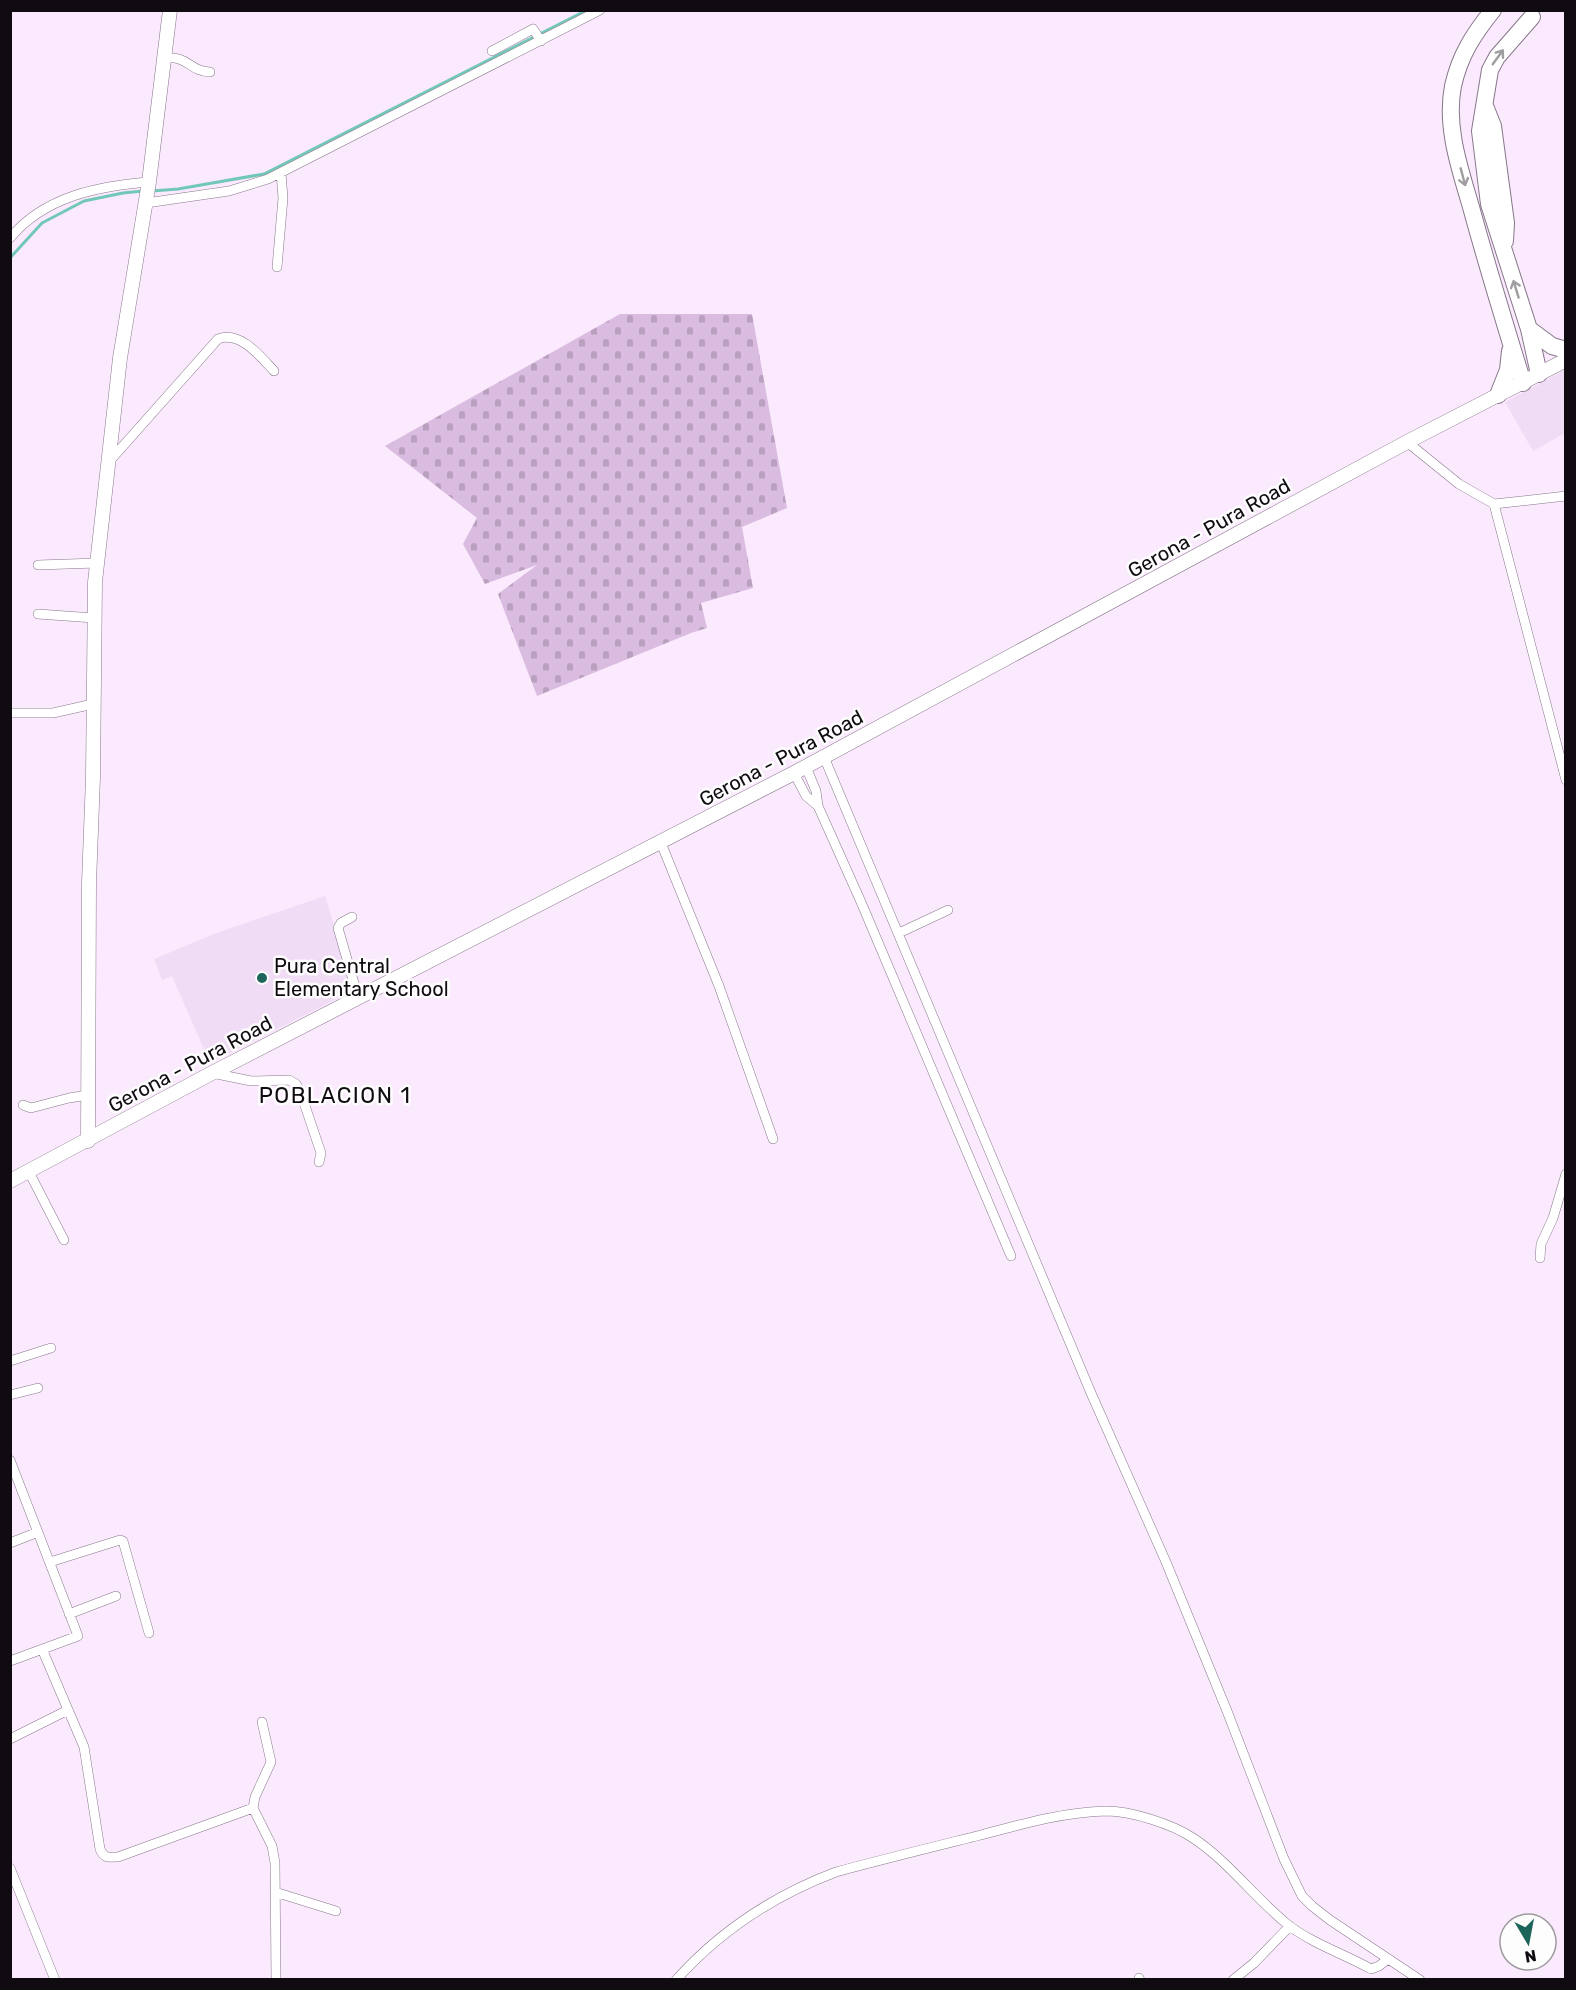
<svg xmlns="http://www.w3.org/2000/svg" width="1576" height="1990" font-family="Rubik,sans-serif">
<style>
.built{fill:#f1dcf6}
.cemetery{fill:url(#cemetery-stones)}
.lines{fill:none;stroke-linecap:round;stroke-linejoin:round}
.stream{stroke:#72c8b8;stroke-width:3}
.street-casing{stroke:#87778a;stroke-width:10}
.secondary-casing{stroke:#87778a;stroke-width:15}
.highway-casing{stroke:#87778a;stroke-width:18}
.street{stroke:#fff;stroke-width:9}
.secondary{stroke:#fff;stroke-width:14}
.highway{stroke:#fff;stroke-width:16}
.oneway{stroke:#9f9da0}
.poi-dot{fill:#1d655a;stroke:#fdfdfd;stroke-width:2}
.labels{text-anchor:middle;dominant-baseline:central;stroke-width:5;stroke-linejoin:round;paint-order:stroke}
.street-label{font-size:20px;fill:#100a11;stroke:#fdfdfd}
.poi-label{font-size:20px;fill:#100a11;stroke:#fdfdfd;text-anchor:start}
.quarter-label{font-size:22px;letter-spacing:1.5px;fill:#100a11;stroke:#fdfdfd}
</style>
<defs>
<pattern id="cemetery-stones" width="16" height="16" patternUnits="userSpaceOnUse" patternTransform="scale(1.5)"><rect width="16" height="16" fill="#dabce0"/><path d="M2 7V4a2 2 0 0 1 4 0v3zM10 15v-3a2 2 0 0 1 4 0v3z" fill="#baa0bf"/></pattern>
</defs>
<rect width="100%" height="100%" fill="#fbe9fe"/>
<!-- built -->
<path class="built" d="M1565,370V433L1533,451L1505,402Z
M325,896L354,990L210,1063L172,976L162,980L154,959L219,932Z"/>
<!-- cemetery -->
<path class="cemetery" d="M620,314H752L787,508L742,527L753,588L701,603L707,628L691,633L537,696L498,594L537,565L485,584L463,544L477,518L385,446Z"/>
<g class="lines">
<!-- stream -->
<path class="stream" d="M152,191L178,189L264,174L587,10
M10,258L42,223L84,201L123,193L143,191"/>
<!-- street casing -->
<g class="street-casing">
<path id="street" d="M492,51L533,29L541,41
M165,58C190,56 188,71 210,72
M146,203L229,191L268,179L600,10
M10,238C45,196 99,186 149,182
M277,267L283,198L281,173
M1407,442L1459,484L1494,504L1566,780
M107,464L218,339C240,330 261,357 274,371
M1494,504L1566,496
M38,565L97,563
M38,614L94,618
M10,713H53L93,704
M824,757L1091,1393L1166,1562L1227,1711L1284,1859L1302,1896L1312,1906L1330,1920L1420,1980
M806,767L816,791L818,806
M794,773L806,796L818,806L861,902L1011,1256
M661,843L719,986L773,1139
M352,917L341,923L338,928L358,997
M899,933L948,910
M212,1073L251,1081L289,1080L296,1084L300,1091L321,1153L319,1162
M23,1105L31,1108L69,1098L88,1095
M29,1172L64,1240
M1540,1258L1541,1244L1553,1218L1566,1174
M10,1361L51,1348
M10,1395L38,1388
M10,1460L78,1636L10,1661
M10,1543L38,1532
M50,1562L120,1540L123,1541L149,1633
M69,1614L116,1596
M42,1649L84,1747L100,1849C104,1859 109,1857 118,1857L253,1808
M262,1722L271,1762L255,1797L253,1808L272,1846L275,1863L276,1980
M10,1739L68,1710
M10,1868L55,1980
M275,1892L336,1911
M1139,1978L1140,1980
M676,1980C720,1931 775,1895 836,1872C884,1859 933,1847 981,1835C1022,1824 1064,1812 1106,1811C1131,1811 1172,1824 1193,1838C1228,1861 1254,1897 1287,1924C1311,1943 1344,1954 1371,1969L1379,1966L1388,1959
M1233,1980L1254,1963L1290,1926"/>
</g>
<!-- secondary casing -->
<g class="secondary-casing">
<path id="secondary" d="M88,1141L89,883L93,777L95,582L120,358L149,182L170,10
M10,1181L212,1073L794,773L1407,442L1566,360"/>
</g>
<!-- highway casing -->
<g class="highway-casing">
<path id="highway" d="M1493,10C1473,35 1460,55 1453,86C1445,127 1460,169 1471,207C1487,266 1505,324 1523,383
M1532,17L1497,57L1490,70L1480,131L1489,204L1529,329L1539,374
M1485,106L1493,126L1506,223L1505,241
M1529,329L1552,346L1566,350
M1498,395L1508,370L1510,351"/>
</g>
<!-- street -->
<use href="#street" class="street"/>
<!-- secondary -->
<use href="#secondary" class="secondary"/>
<!-- highway -->
<use href="#highway" class="highway"/>
</g>
<!-- one-way arrows -->
<defs><path id="oneway-shaft" d="M-6 0H5M1.5-3L5.5 0L1.5 3" fill="none" stroke-width="1.6" stroke-linecap="round" stroke-linejoin="round" transform="scale(1.5)"/></defs>
<g class="oneway">
<use href="#oneway-shaft" transform="translate(1498 57) rotate(-54)"/>
<use href="#oneway-shaft" transform="translate(1463 177) rotate(75)"/>
<use href="#oneway-shaft" transform="translate(1516 289) rotate(-107)"/>
</g>
<!-- markers -->
<circle class="poi-dot" cx="262" cy="978" r="6"/>
<g class="labels">
<!-- street labels -->
<g class="street-label">
<text transform="translate(1209 528) rotate(-29)">Gerona - Pura Road</text>
<text transform="translate(781 758) rotate(-28)">Gerona - Pura Road</text>
<text transform="translate(190 1064) rotate(-28)">Gerona - Pura Road</text>
</g>
<!-- poi labels -->
<g class="poi-label">
<text x="274" y="966">Pura Central<tspan x="274" dy="23">Elementary School</tspan></text>
</g>
<!-- quarter labels -->
<g class="quarter-label">
<text x="335" y="1095">POBLACION 1</text>
</g>
</g>
<!-- border -->
<rect width="1576" height="1990" fill="none" stroke="#100a11" stroke-width="24"/>
<!-- north arrow -->
<g transform="translate(1528 1942) rotate(170)"><circle r="28" fill="#fdfdfd" stroke="#9e9c9f" stroke-width="1.5"/>
<path d="M0-4.5L10 22L0 15L-10 22Z" fill="#1d655a"/>
<text y="-9" font-size="16" font-weight="bold" text-anchor="middle" fill="#100a11">N</text>
</g>
</svg>
